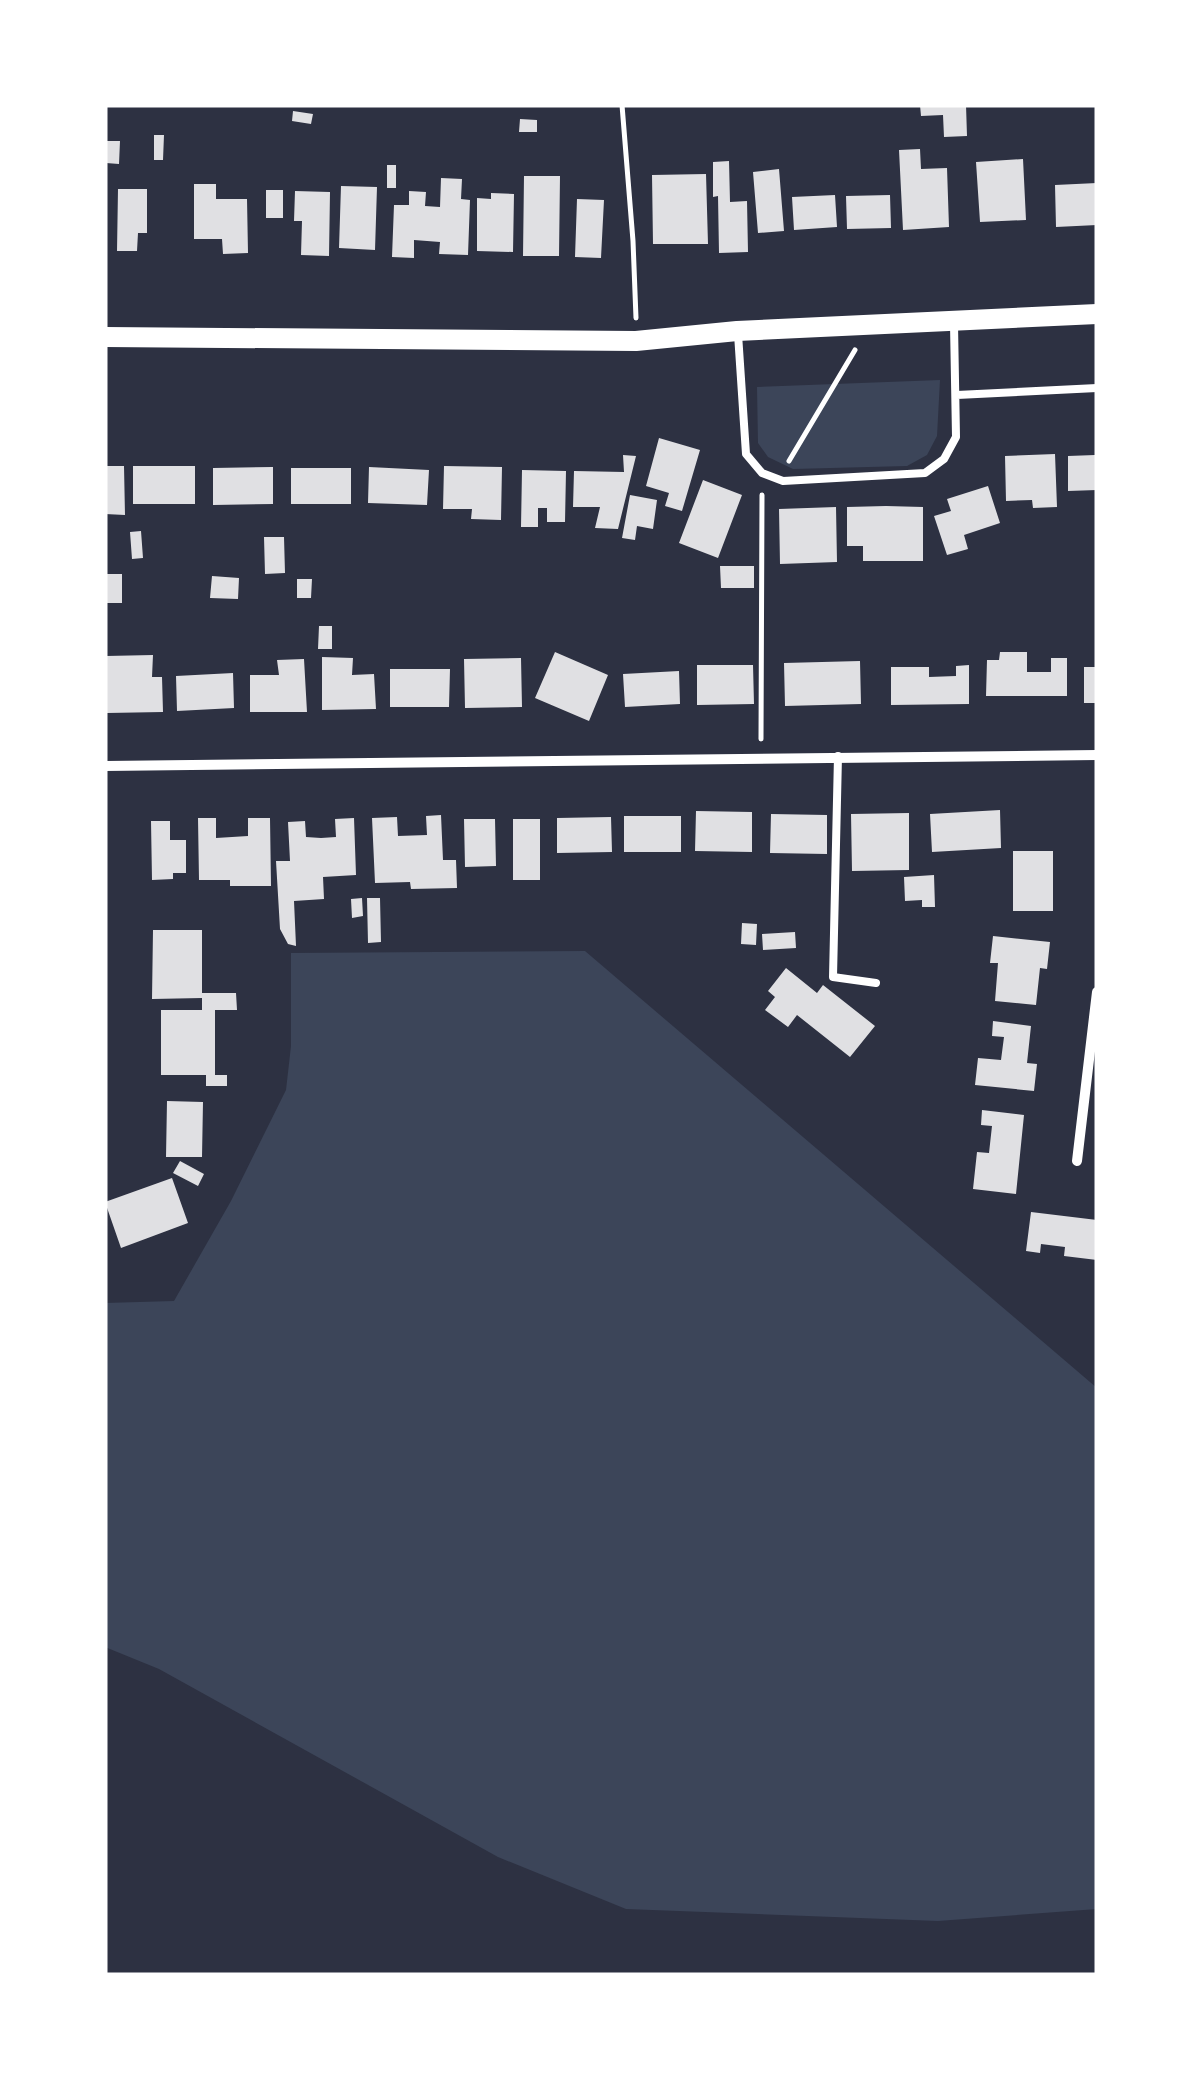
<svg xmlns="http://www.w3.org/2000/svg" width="1202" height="2080" font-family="Poppins,sans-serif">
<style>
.green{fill:#3c4559}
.building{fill:#e0e0e3}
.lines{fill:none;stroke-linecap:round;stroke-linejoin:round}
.path{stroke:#fff;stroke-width:5}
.service{stroke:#fff;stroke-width:8}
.minor{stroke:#fff;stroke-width:10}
.secondary{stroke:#fff;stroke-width:20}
</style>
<rect width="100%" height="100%" fill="#2d3142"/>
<!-- green -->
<path class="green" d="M940,380L937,436L927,455L907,466L793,469L768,457L758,443L757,387Z
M585,951L1097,1388V1909L938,1921L626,1909L498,1857L159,1669L105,1647V1303L174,1301L231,1201L286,1090L291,1046V953Z"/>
<!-- building -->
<path class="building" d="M920,105H966L967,136L944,137L943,115L921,116Z
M293,111L313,114L311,124L292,121Z
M520,119L537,120V132H519Z
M154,135H164L163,160H154Z
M107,141H120L119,164L106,163Z
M920,149L921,169L947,168L949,227L903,230L899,150Z
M1023,159L1026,220L980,222L976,162Z
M729,161L730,202L747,201L748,252L719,253L718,196L713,197V162Z
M387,165H396V188H387Z
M779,169L784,231L758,233L753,172Z
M706,174L708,244H653L652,175Z
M524,176H560L559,256H523Z
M441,178L462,179L461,199L470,200L468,255L439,254L440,242L414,240V258L392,257L394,205H409V191L426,192L425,206L440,207Z
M1097,183V225L1056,227L1055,185Z
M194,184H216V199H247L248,253L223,254L222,239H194Z
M341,186L377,187L375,250L339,248Z
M118,189H147V233H138L137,251H117Z
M266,190H283V218H266Z
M295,191L330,192L329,256L301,255L302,221H294Z
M491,193L514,194L513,252L477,251V198L491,199Z
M835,195L837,227L794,230L792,197Z
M890,195L891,228L847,229L846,196Z
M577,199L604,200L601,258L575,257Z
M659,438L700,450L682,511L665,506L669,493L646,486Z
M1055,454L1057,507L1033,508L1032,500L1006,501L1005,456Z
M623,455L636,456L618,529L595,528L600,507H573L574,471L624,472Z
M1095,455L1097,490L1068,491V456Z
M105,466H124L125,515L105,514Z
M133,466H195V504H133Z
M444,466L502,467L501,520L471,519L472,509H443Z
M273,467V504L213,505V468Z
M369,467L429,470L427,505L368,503Z
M291,468H351V504H291Z
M522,470L566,471L565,522H547V508H538V527H521Z
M703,480L742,495L718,558L679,543Z
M988,486L1000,523L964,535L968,549L947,555L934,516L951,511L947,499Z
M630,495L657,500L653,529L637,526L635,540L622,538Z
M886,506L923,507V561H863V546H847V507Z
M836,507L837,562L780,564L779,509Z
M141,531L143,558L132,559L130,532Z
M264,537H284L285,573L265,574Z
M720,566H754V588H721Z
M105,574H122V603H105Z
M212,576L239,578L238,599L210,598Z
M297,579H312L311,598H297Z
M319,626H332V649H318Z
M555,652L608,675L589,721L535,698Z
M1000,652H1027V672H1051V658H1067V696H986L987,660H999Z
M153,655L152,677H162L163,712L107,713L106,656Z
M322,657L353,658L352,675L374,674L376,709L322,710Z
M521,658L522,707L465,708L464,659Z
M304,659L307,712H250V675H279L277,660Z
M860,661L861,704L785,706L784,663Z
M697,665H753L754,704L697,705Z
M969,665V704L891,705V667H929V677L956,676V666Z
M1084,667H1097V703H1084Z
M390,669H450L449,707H390Z
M679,671L680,704L625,707L623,674Z
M233,673L234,708L177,711L176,676Z
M1000,810L1001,848L932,852L930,814Z
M696,811L752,812V852L695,851Z
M909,813V870L852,871L851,814Z
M771,814L827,815V854L770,853Z
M441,815L443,860H456L457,888L411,889L410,882L375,883L372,818L397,817L398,836L427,835L426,816Z
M624,816H681V852H624Z
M611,817L612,852L557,853V818Z
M198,818H216V838L248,836V818H270L271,886H230V880H199Z
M354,818L356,875L323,877L324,899L294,901L296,946L288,944L280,929L276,861H290L288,822L305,821L306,837L321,838L336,837L335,819Z
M464,819H495L496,866L465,867Z
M513,819H540V880H513Z
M151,821H170V840H186V873H173V879L152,880Z
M1013,851H1053V911H1013Z
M934,875L935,907H922V900L905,901L904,877Z
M362,898L363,916L352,918L351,899Z
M367,898H380L381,942L368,943Z
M742,923L757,924L756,945L741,944Z
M153,930H202V993H236L237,1010H215V1075H227V1086H206V1075H161V1010H202V998L152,999Z
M795,932L796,948L763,950L762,934Z
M993,936L1050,942L1047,969L1040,968L1036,1005L995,1001L998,963H990Z
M786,968L817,993L823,985L875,1026L850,1057L797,1015L788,1027L765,1010L775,997L768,991Z
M993,1021L1031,1026L1027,1063L1037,1064L1034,1091L975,1085L978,1058L1001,1060L1004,1037L992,1036Z
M167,1101L203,1102L202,1157H166Z
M982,1110L1024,1115L1016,1194L973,1189L977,1152L989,1153L992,1126L981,1125Z
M180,1161L204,1174L198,1186L173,1173Z
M172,1178L188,1223L121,1248L105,1202Z
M1031,1212L1097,1220V1260L1064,1256L1065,1247L1041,1244L1040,1253L1026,1251Z"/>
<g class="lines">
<!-- path -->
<path class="path" d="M622,105L633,241L636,318
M789,461L855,350
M761,739L762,495"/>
<!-- service -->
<path class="service" d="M738,334L746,454L762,473L783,481L925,473L944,459L956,437L954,324
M957,395L1097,388
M838,756L833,977L876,983"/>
<!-- minor -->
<path class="minor" d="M105,766L1097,755
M1077,1161L1097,992"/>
<!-- secondary -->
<path class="secondary" d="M105,337L636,341L737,331L1097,314"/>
</g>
<!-- border -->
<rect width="1202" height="2080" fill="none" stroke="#ffffff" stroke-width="215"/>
</svg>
